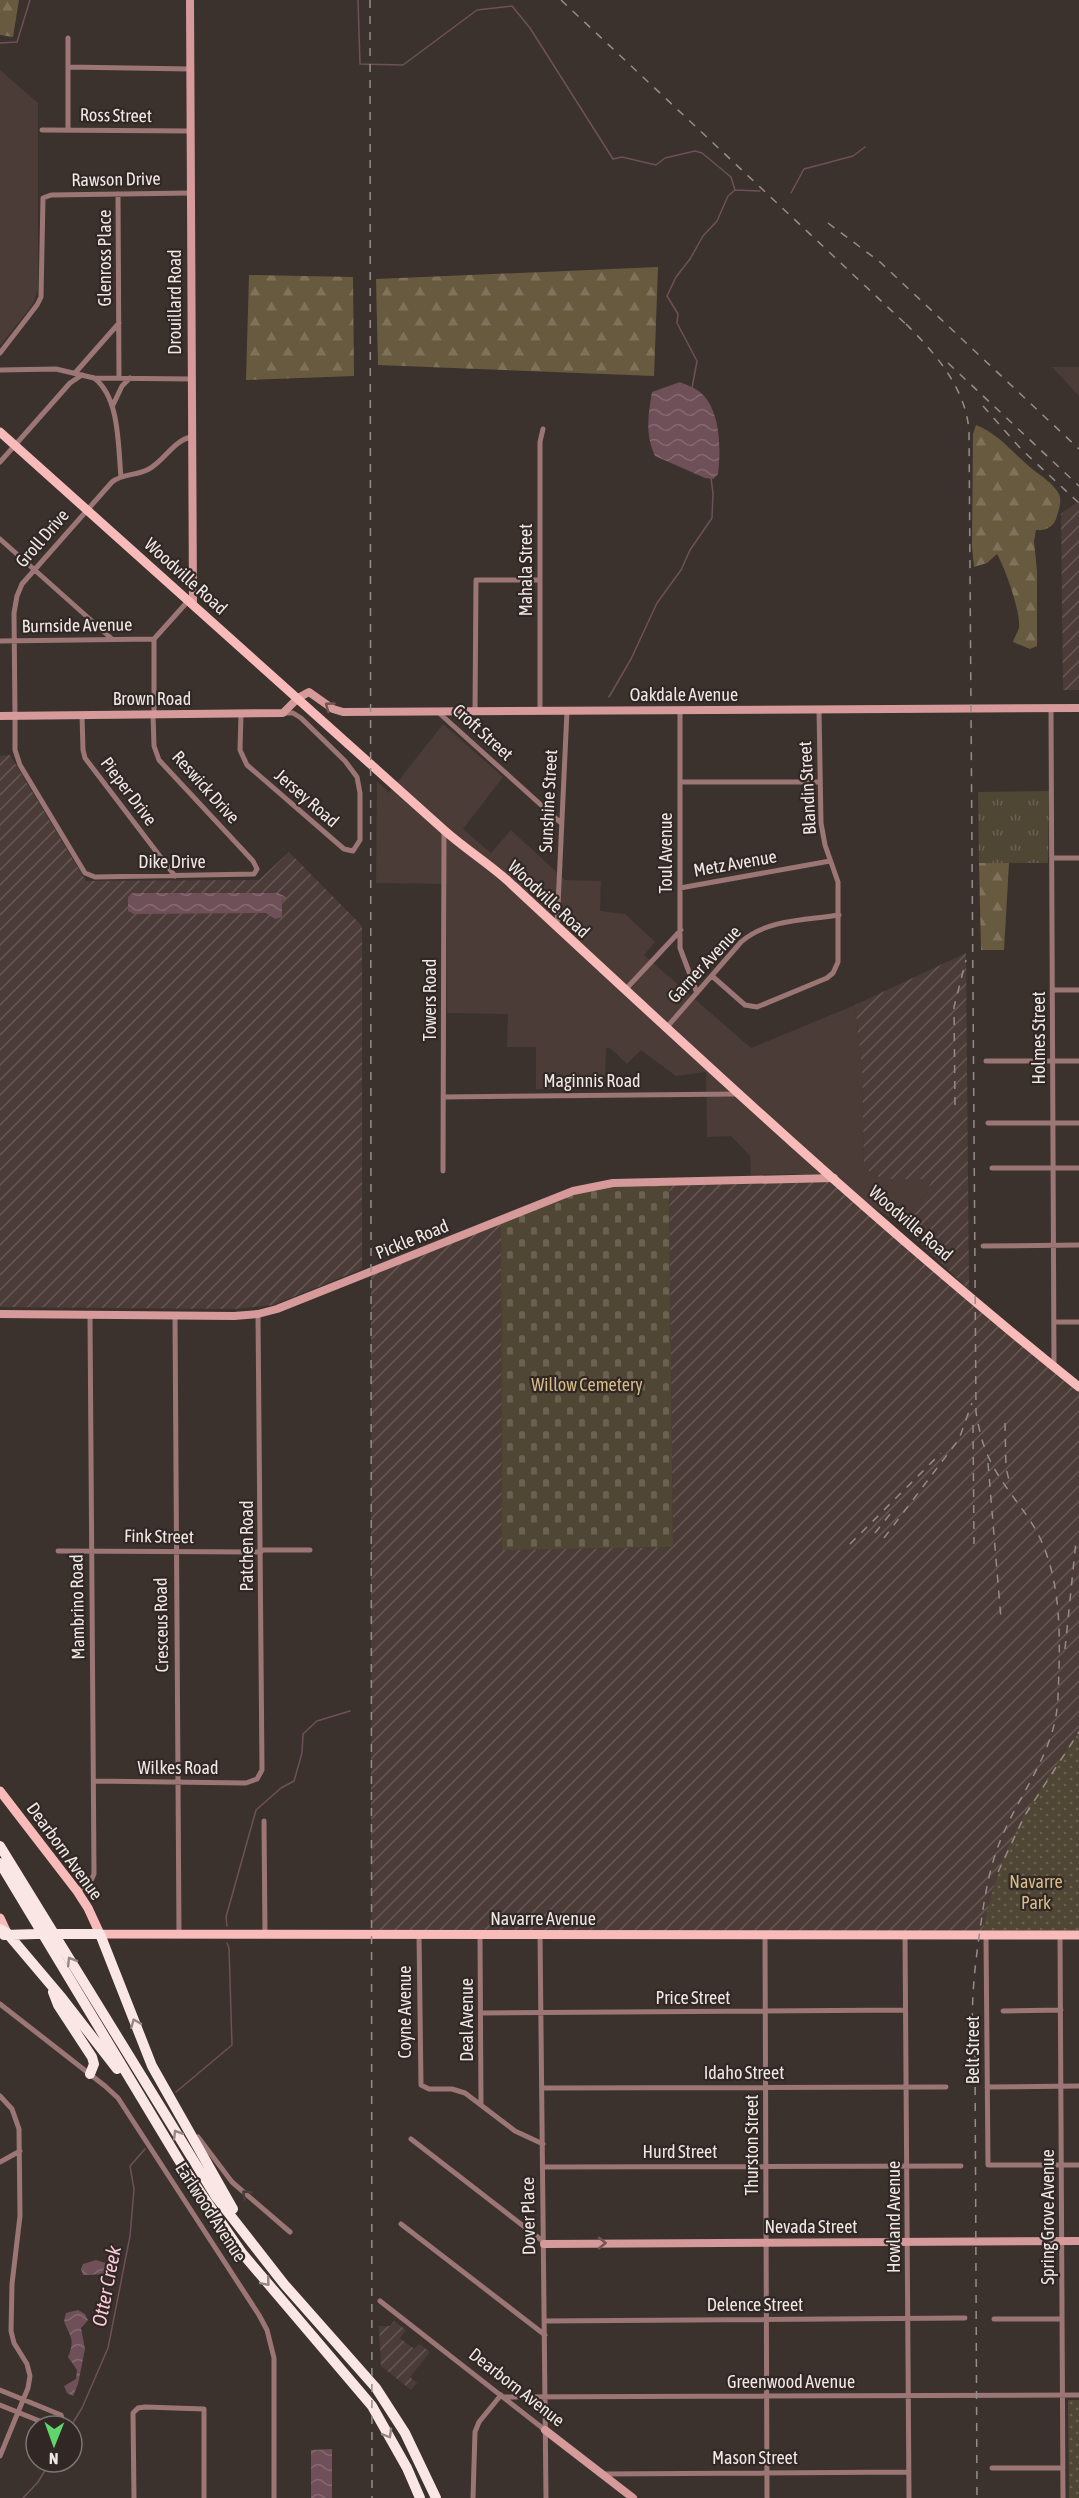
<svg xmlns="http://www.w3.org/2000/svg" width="1079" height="2498" font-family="'Asap Condensed',sans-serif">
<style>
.built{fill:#4b3c37}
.industrial{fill:url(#industrial-furrows)}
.grass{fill:url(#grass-tufts)}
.forest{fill:url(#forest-firs)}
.cemetery{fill:url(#cemetery-stones)}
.park{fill:url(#park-dots)}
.water{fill:url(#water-waves)}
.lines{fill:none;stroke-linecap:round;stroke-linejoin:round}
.stream{stroke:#6f5059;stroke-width:1.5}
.street{stroke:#9b7675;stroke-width:5}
.secondary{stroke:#d59a99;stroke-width:8}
.primary{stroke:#f8bbb9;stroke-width:9}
.highway{stroke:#f9e6e5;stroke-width:10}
.rail{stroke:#948d89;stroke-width:1.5;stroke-dasharray:8 8;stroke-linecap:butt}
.highway-bridge{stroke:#f9e6e5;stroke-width:10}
.oneway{stroke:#735653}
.oneway2{stroke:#958785}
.oneway3{stroke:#4c3c39}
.labels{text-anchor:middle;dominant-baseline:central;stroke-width:4.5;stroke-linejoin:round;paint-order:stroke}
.street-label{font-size:18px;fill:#eee8e5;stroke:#312825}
.park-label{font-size:18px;fill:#d7bb88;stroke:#312825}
.water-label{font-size:20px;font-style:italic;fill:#fbc9d7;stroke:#312825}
</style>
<defs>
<pattern id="industrial-furrows" width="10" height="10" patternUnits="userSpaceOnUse" patternTransform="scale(1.5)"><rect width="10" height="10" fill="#4b3c37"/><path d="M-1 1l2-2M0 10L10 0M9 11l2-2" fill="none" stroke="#655854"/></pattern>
<pattern id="grass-tufts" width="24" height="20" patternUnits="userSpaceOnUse" patternTransform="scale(1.5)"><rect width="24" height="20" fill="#504634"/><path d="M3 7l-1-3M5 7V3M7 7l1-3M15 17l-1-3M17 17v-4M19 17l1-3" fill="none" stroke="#6a6151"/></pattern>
<pattern id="forest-firs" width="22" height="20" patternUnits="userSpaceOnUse" patternTransform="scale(1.5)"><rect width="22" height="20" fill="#685a3f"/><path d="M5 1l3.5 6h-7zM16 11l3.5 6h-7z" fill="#7e725b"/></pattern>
<pattern id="cemetery-stones" width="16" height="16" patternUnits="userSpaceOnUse" patternTransform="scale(1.5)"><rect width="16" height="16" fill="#504634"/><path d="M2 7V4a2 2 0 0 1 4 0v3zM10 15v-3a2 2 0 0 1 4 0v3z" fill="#6a6151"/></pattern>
<pattern id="park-dots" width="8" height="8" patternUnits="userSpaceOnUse" patternTransform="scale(1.5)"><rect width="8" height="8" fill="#504634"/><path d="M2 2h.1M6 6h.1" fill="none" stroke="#6a6151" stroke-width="1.8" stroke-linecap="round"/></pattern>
<pattern id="water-waves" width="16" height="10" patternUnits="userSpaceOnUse" patternTransform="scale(1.5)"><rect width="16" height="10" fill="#6f5059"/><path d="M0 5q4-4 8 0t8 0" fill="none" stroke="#846971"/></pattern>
</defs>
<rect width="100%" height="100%" fill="#3b322e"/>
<!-- built -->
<path class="built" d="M0,70L38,103V289L33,304L0,346Z
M1052,367H1079V396Z
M443,724L503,777L463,829L491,853L511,830L565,880L601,881L600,911L625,914L655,942L644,955L751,1048L855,1005L862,1069L864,1168L882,1179H932L927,1192L901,1224L819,1174L751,1175L750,1156L731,1136L707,1137L706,1072L676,1076L641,1050L627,1064L610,1048H606L605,1089H536V1047H507L508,1014L447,1013V884L376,883L377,781L389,793Z"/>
<!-- industrial -->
<path class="industrial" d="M1079,501V690H1063L1061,514Z
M10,755L86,881L259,880L289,852L362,926V1269L273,1305L235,1309L0,1307V756Z
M966,953L969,1290L901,1224L927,1192L932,1179H882L864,1168L862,1069L855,1005Z
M834,1178L1079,1386V1732L1019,1826L997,1874L982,1935H371V1273L501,1221L502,1550L673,1547L669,1181Z
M394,2321L406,2330L400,2338L414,2349L419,2344L430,2352L410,2377L417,2383L411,2390L381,2366L379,2326H390Z"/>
<!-- grass -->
<path class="grass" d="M1049,791L1048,863H979L978,792Z"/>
<!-- forest -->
<path class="forest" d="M0,0H19L13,37L0,35Z
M658,267L654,376L378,365L376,279Z
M249,275L353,277L354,376L246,380Z
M976,425C999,434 1013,453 1031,468C1041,476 1053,483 1059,494C1062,501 1059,509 1057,516C1054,527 1046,531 1036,530L1034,541L1037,571V646L1030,649L1013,642C1014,638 1018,632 1019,628C1021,612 1005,568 997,554L987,563L974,567L972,546L973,434Z
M979,863H1009L1004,950H981Z"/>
<!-- cemetery -->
<path class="cemetery" d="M669,1181L673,1547L502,1550L501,1221L573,1191Z"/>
<!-- park -->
<path class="park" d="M1079,1732V1935H982C988,1910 993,1884 1003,1859C1020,1814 1052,1772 1079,1732Z
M1068,2400H1079V2498H1069Z"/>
<!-- water -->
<path class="water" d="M680,382C686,385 696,388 701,393C721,411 721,450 718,474L713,479L705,478L655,456C645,434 648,416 652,392Z
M132,893H278L286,897V900H282V917L275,919L266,913L134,914L128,911V897Z
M96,2260L109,2264L111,2270L108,2274L83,2275L81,2269L83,2264Z
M78,2310L85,2314L88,2320L81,2328L85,2349L78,2384L73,2396L67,2393L64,2386L76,2379L77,2370L68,2357C76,2338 69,2336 64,2321L66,2313Z
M332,2449V2498H311V2450Z"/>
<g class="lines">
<!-- stream -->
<path class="stream" d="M358,0L360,64L403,65L477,10L512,6L530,28L613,159L622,157L656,165L665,158L695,151L702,153L731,177L735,190
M0,43L17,42L30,0
M791,193L804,169L853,156L865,147
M692,388L697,361L677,323L678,314L667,296L676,277L690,259L703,236L717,221L728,196L735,190L760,191
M609,697L631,659L657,603L681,570L690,550L712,518L713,493L711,478
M227,1926L226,1917L256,1810L281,1788L294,1781L302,1753L303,1734L317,1721L350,1711
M176,2092L232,2045L229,1948L227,1943
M71,2426L82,2408L108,2348L130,2236L134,2189L130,2166L145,2149
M23,2498L38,2482L50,2462"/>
<!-- street -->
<path class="street" d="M68,67L190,69
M42,130L190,131
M68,130V38
M118,194L119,378
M0,353L37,305L41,297L43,198L51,195L190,193
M0,370L56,369L94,378L191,379
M75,373L119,323
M94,378C120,397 118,447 121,477
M113,405L122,386L130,378
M0,462L70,383L82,375
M0,539L112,639
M0,641L154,639
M1051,708L1054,1367
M680,710V948L697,993
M540,711V442L543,429
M438,712L561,823
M475,712L476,580H540
M154,714V639L189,600
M241,714L240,750L247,765L344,849L353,851L360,840V793L357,777L345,761L301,718L293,713H283
M82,715L83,750L85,758L175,876
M15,716V750L20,765L85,873L95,877L254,874L257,869L253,861L159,760L154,746L153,714
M15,716L14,613L17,596L22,584L112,482C123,473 137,476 149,469C165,460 173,441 191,437
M680,782H820
M1052,858H1079
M680,888L830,861
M557,927L567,711
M712,976L745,1005L757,1007L827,978L833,973L838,962V882L825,845L821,823L819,710
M625,990L681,930
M1053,990H1079
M667,1027L741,942C767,919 807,920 839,915
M986,1061H1079
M443,1097L737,1094
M988,1123H1079
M992,1168H1079
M443,1171L444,831
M983,1246L1079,1245
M175,1315L179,1934
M1055,1322H1079
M260,1550H310
M58,1551L261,1552
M94,1781L246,1783L257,1779L262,1770L258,1314
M264,1821L265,1934
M77,1891L90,1883L94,1874L90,1315
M419,1934L421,2085L429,2089H452L465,2093L515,2131L543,2144
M540,1934L546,2498
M480,1935L481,2105
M765,1935L767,2498
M905,1935L909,2498
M986,1935L988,2165H1079
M1060,1935L1063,2498
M0,2004L105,2086L118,2098L259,2315L267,2330L274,2358V2498
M1003,2011L1061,2010
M481,2013L905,2010
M987,2087L1079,2086
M542,2088L946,2087
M0,2096L12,2109L19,2129L20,2216L12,2284L11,2331L14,2343L27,2364L30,2376L28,2388L0,2456
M198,2137L232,2182L290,2232
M411,2139L544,2242
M0,2162L20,2151
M543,2167L961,2166
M401,2224L545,2335
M380,2301L545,2430
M994,2319H1062
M544,2321L965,2318
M0,2390L61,2415L63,2421L61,2426
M503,2397L1079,2395
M0,2405L52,2426
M992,2468H1063
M602,2474L909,2472
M134,2498L133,2413L138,2408L145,2407L204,2409V2498
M473,2498L475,2432L479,2422L501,2395"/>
<!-- secondary -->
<path class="secondary" d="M190,0L193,604
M0,716L283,713L298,698L309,692L333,709L343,712L1079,708
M0,1314L234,1316L258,1314L277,1309L573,1191L613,1183L834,1178
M544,2244L1079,2241
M545,2430L633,2498"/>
<!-- primary -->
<path class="primary" d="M0,432L444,830C464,848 488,863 508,881C693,1053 882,1229 1079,1387
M0,1791L77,1891L88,1908L100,1934L1079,1935
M0,1918L7,1933"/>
<!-- highway -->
<path class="highway" d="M0,1846L216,2197L284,2284L376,2388L405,2433L436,2498
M0,1863L183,2167L242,2253L372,2406L407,2468L420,2498
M0,1929L7,1933L62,1998L117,2069
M64,1934H100L152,2066L233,2209
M4,1935L36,1934
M53,1992L58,2005L92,2057L94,2064L90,2074"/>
<!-- rail -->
<path class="rail" d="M370,0L372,2498
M561,0L911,329
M828,223L880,262L1079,449
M906,324C935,353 965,387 969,430L976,1412C979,1430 983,1448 992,1464C1005,1490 1026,1510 1039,1536C1063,1585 1060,1644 1058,1697C1056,1752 1021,1790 1001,1839C990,1865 985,1894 981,1923C974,1970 969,2015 975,2063
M948,363L1079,486
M983,406L1021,449L1079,503
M955,1105L954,1007L966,960
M1005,1423L1006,1468L1010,1484
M973,1425L974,1544
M988,1463L1001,1619
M875,1533L894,1509
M884,1538L959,1439L972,1403
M850,1544L941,1453
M1065,1649L1076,1541
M998,1872L1025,1815L1079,1732
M975,2055L977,2498"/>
<!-- highway-bridge -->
<path class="highway-bridge" d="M36,1934H64"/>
</g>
<!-- one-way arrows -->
<defs><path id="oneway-chevron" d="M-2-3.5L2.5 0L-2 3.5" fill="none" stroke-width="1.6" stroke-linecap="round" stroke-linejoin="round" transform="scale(1.5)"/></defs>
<g class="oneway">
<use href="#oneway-chevron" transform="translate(329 706) rotate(-144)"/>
<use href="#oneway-chevron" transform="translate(602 2243)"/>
</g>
<g class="oneway2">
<use href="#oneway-chevron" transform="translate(71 1961) rotate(-122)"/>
<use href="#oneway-chevron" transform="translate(135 2023) rotate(-112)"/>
<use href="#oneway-chevron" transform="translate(177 2134) rotate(-121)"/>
<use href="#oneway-chevron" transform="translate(266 2282) rotate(50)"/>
<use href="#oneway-chevron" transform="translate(388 2434) rotate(60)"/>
</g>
<use class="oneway3" href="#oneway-chevron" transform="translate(246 2194) rotate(-137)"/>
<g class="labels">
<!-- street labels -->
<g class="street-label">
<text transform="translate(116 115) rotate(1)">Ross Street</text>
<text transform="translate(116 179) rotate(-1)">Rawson Drive</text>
<text transform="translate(104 258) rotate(-90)">Glenross Place</text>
<text transform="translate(174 302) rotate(-90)">Drouillard Road</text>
<text transform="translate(42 538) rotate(-49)">Groll Drive</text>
<text transform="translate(525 570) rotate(-90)">Mahala Street</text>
<text transform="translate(186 576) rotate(42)">Woodville Road</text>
<text transform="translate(77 625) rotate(-1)">Burnside Avenue</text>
<text x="684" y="694">Oakdale Avenue</text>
<text x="152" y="698">Brown Road</text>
<text transform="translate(483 732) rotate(42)">Croft Street</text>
<text transform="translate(206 787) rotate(48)">Reswick Drive</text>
<text transform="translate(807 788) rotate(-93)">Blandin Street</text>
<text transform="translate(129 791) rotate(53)">Pieper Drive</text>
<text transform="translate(307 798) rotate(41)">Jersey Road</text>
<text transform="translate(548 801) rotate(-87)">Sunshine Street</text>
<text transform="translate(665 853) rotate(-90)">Toul Avenue</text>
<text x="172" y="861">Dike Drive</text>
<text transform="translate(735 863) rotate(-10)">Metz Avenue</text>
<text transform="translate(549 899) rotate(43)">Woodville Road</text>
<text transform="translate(704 964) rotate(-47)">Garner Avenue</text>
<text transform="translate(429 1000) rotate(-90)">Towers Road</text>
<text transform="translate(1038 1038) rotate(-90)">Holmes Street</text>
<text x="592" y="1080">Maginnis Road</text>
<text transform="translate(911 1223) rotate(41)">Woodville Road</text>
<text transform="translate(412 1239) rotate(-22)">Pickle Road</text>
<text transform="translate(159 1536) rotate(1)">Fink Street</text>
<text transform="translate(246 1546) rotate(-90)">Patchen Road</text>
<text transform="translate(77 1607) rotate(-91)">Mambrino Road</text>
<text transform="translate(161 1625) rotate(-91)">Cresceus Road</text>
<text x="178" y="1767">Wilkes Road</text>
<text transform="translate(65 1851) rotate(54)">Dearborn Avenue</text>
<text x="543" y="1918">Navarre Avenue</text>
<text x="693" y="1997">Price Street</text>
<text transform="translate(404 2012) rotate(-90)">Coyne Avenue</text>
<text transform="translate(466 2020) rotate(-90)">Deal Avenue</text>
<text transform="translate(972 2050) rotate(-90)">Belt Street</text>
<text x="744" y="2072">Idaho Street</text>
<text transform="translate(751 2145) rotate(-90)">Thurston Street</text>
<text x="680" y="2151">Hurd Street</text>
<text transform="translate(211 2212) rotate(57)">Earlwood Avenue</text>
<text transform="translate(528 2216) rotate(-91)">Dover Place</text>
<text transform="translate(893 2217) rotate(-90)">Howland Avenue</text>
<text transform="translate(1047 2217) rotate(-90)">Spring Grove Avenue</text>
<text x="811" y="2226">Nevada Street</text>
<text x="755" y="2304">Delence Street</text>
<text x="791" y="2381">Greenwood Avenue</text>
<text transform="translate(517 2387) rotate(38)">Dearborn Avenue</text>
<text x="755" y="2457">Mason Street</text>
</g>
<!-- park labels -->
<g class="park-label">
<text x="587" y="1384">Willow Cemetery</text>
<text x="1036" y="1881">Navarre<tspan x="1036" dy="21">Park</tspan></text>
</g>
<!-- water labels -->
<g class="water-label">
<text transform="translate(106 2286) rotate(-79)">Otter Creek</text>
</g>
</g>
<!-- north arrow -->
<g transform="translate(54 2444) rotate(181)"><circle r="28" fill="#312825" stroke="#7d7572" stroke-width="1.5"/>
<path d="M0-4.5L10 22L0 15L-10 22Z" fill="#5fd56b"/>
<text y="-9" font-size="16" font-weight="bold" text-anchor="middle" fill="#eee8e5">N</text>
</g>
</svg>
